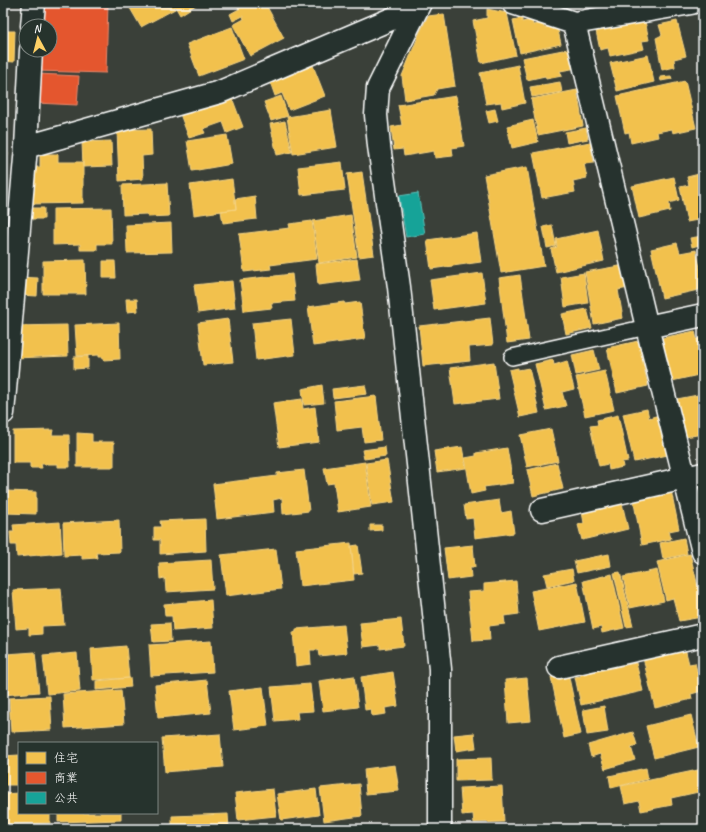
<svg xmlns="http://www.w3.org/2000/svg" width="706" height="832" font-family="Caveat,'Klee One',sans-serif">
<style>
.homes{fill:#f2c14e;stroke:#f6d483}
.shops{fill:#e4572e;stroke:#ec896d}
.public{fill:#17a398;stroke:#5dbfb7}
.lines{fill:none;stroke-linecap:round;stroke-linejoin:round}
.service-casing{stroke:#fff;stroke-width:18}
.minor-casing{stroke:#fff;stroke-width:25}
.service{stroke:#26332d;stroke-width:15}
.minor{stroke:#26332d;stroke-width:22}
</style>
<rect width="100%" height="100%" fill="#3a4039"/>
<filter id="ink" filterUnits="userSpaceOnUse"><feTurbulence type="fractalNoise" baseFrequency=".025" numOctaves="2"/><feDisplacementMap in="SourceGraphic" scale="8" xChannelSelector="R" yChannelSelector="G"/><feConvolveMatrix kernelMatrix="1 2 1 2 8 2 1 2 1" color-interpolation-filters="sRGB"/></filter>
<g filter="url(#ink)">
<!-- homes -->
<path class="homes" d="M127,3H171L175,9L141,27Z
M173,3H199L180,15Z
M246,3H265L284,38L250,56L233,25L244,19L243,16L233,21L230,14L239,9L238,7Z
M487,9L507,13L516,55L481,63L473,21L487,18Z
M444,14L455,86L437,89L434,95L405,100L402,76L420,32L428,16Z
M522,18V22L532,20L533,25L543,23L544,28L557,26L561,44L520,53L513,20Z
M645,21L649,40L642,41L644,49L610,56L608,48L600,50L596,31Z
M677,21L686,56L674,59L675,67L662,70L656,38L662,35L659,25Z
M232,27L244,59L199,76L187,44Z
M3,31H15L14,62L3,61Z
M573,48L577,68L560,71L562,76L546,79L545,76L527,80L522,58Z
M648,55L654,82L617,91L610,63Z
M312,63L325,96L289,110L282,93L275,96L269,79Z
M518,65L525,103L502,108L501,102L486,104L480,73Z
M671,76L672,79L661,81L660,77Z
M699,80H703V98H702Z
M685,81L696,128L673,133L672,129L657,132L658,137L631,143L629,132L625,133L617,96Z
M560,82L562,92L532,97L530,87Z
M577,90L583,126L538,135L531,99Z
M231,95L243,127L227,133L223,122L203,129L205,133L189,138L180,114Z
M281,96L288,116L271,121L264,102Z
M456,96L464,146L452,148L453,156L435,158L434,151L404,156L403,149L394,150L391,127L402,125L398,105Z
M495,109L498,121L489,123L486,111Z
M331,110L337,147L293,154L287,117Z
M533,120L538,142L512,148L507,126Z
M285,121L292,152L277,155L270,124Z
M586,128L588,139L567,143L565,132Z
M151,129L152,155L142,156L143,179L119,181L117,130Z
M227,135L232,164L192,171L187,141Z
M111,141L112,166L83,167L82,142Z
M590,142L594,163L584,164L587,178L573,181L575,192L542,198L533,153Z
M3,152L8,153L5,180H3Z
M40,154H58V162H83V203L31,204L34,172H36V167H40Z
M342,162L345,190L301,195L298,167Z
M527,167L544,266L501,273L484,175Z
M362,172L374,255L359,257L347,174Z
M703,173V219L687,222L680,187L689,185L687,177Z
M674,177L679,200L669,203L670,211L639,218L632,186Z
M232,179L236,209L194,215L190,185Z
M167,183L169,216L148,217L147,214L123,215L122,185Z
M255,196L257,219L223,223L221,211L236,209L235,199Z
M27,208H44V219H28Z
M111,208L112,244H97V250H80V244L53,245V209Z
M351,215L357,257L319,263L313,221Z
M312,221L317,259L270,265L271,269L244,272L239,234L290,228L289,224Z
M171,223L172,252L127,253L126,225Z
M552,225L556,246L547,248L543,227Z
M598,230L604,261L556,272L551,249L557,247L556,239Z
M477,233L481,262L431,269L427,240Z
M703,236V244L692,247L690,238Z
M677,243L680,253L696,250L703,281V289L662,298L651,249Z
M357,259L360,280L318,285L316,264Z
M85,260L86,294H43V261Z
M103,261H115L116,278H103Z
M625,265L629,288L618,290L623,318L594,324L585,272Z
M482,273L486,303L434,310L430,280Z
M584,273L588,303L565,307L561,277Z
M292,274L295,301L271,303L272,308L244,311L240,280Z
M520,275L529,340L507,343L499,278Z
M19,277L38,278L37,296L19,295Z
M232,281L235,308L198,313L194,285Z
M126,299H137L138,311L127,312Z
M344,302L345,304L360,302L365,339L313,346L308,307Z
M587,309L592,328L566,334L562,314Z
M490,318L493,345L469,347L470,361L423,366L419,326Z
M228,319L233,362L203,365L198,323Z
M291,319L295,355L256,360L252,323Z
M119,323L120,359L103,360V357H99V355L77,356L75,325Z
M67,325L68,356L14,358L13,326Z
M695,331L703,365V374L672,381L662,338Z
M703,338V363L697,339Z
M638,341L648,386L617,393L607,348Z
M594,350L599,370L576,375L572,355Z
M88,356V368L74,369V357Z
M553,360L554,365L567,361L574,389L562,392L566,406L546,410L535,364Z
M494,362L499,399L455,404L450,368Z
M518,368V370L529,368L539,413L520,417L509,370Z
M605,371L614,410L585,416L576,377Z
M322,385L324,403L304,405L302,389Z
M365,385L367,394L333,398L332,389Z
M703,394V434L685,437L677,399Z
M376,396L381,440L364,442L362,427L337,430L334,401Z
M302,399L303,409L315,407L319,442L279,447L273,403Z
M647,409L649,418L659,415L668,455L634,462L623,414Z
M618,415L628,461L622,462L623,467L609,470L608,464L599,466L590,426L598,425L597,420Z
M551,429L558,461L527,467L520,435Z
M53,430L52,435H69L70,467H58V464H41L42,468H30V463H13V431Z
M77,433L92,434V442H114V467H77Z
M385,447L386,456L364,459L362,450Z
M462,447L466,468L437,472L434,451Z
M507,448L513,483L484,487L485,491L471,494L465,458L476,456V453Z
M387,460L394,502L372,505L366,463Z
M365,462L371,507L338,512L334,483L327,484L324,468Z
M557,463L563,489L533,496L527,470Z
M304,470L309,511L283,514L282,498L273,500L274,512L217,519L213,484L277,476V473Z
M703,481V513L696,484Z
M671,490L679,529L669,531L671,539L642,545L633,498Z
M5,491L36,492V514L4,513Z
M499,500L501,513L511,511L514,533L475,538L473,518L466,519L464,505Z
M622,503L628,529L582,540L578,525L584,523L582,512Z
M205,519L206,551L160,554V540H154V527H161L160,521Z
M119,520L120,552L96,553L97,558L82,559V555L64,556L63,523Z
M60,522L62,553L17,557L16,545H11L10,532H14L13,525Z
M370,525H382V530L370,531Z
M684,538L687,554L663,559L660,543Z
M351,543L354,580L300,586L296,549Z
M358,545L362,573L354,574L351,546Z
M473,545L475,567H470L471,577L448,580L444,548Z
M276,549L281,589L226,596L221,555Z
M609,554L611,566L577,573L574,561Z
M690,554L703,607V616L702,617L679,621L673,598L666,600L657,562Z
M211,560L213,589L166,592L165,578L160,579L159,563Z
M572,569L574,580L547,586L544,574Z
M657,570L664,601L630,608L623,577Z
M620,572L633,626L626,627L614,573Z
M612,574L624,628L602,633L601,627L593,629L583,581Z
M516,581L519,614L504,616L505,624L489,626L490,640L473,641L468,592L484,591V584Z
M577,582L585,622L539,631L531,591Z
M61,588L64,625L42,626V634L29,635V628L16,629L13,590Z
M211,600L213,628L173,631L172,616H165L164,604Z
M401,619L404,646L380,649V645L363,647L360,623Z
M170,623L171,641L153,642L151,624Z
M344,625L347,653L319,656L318,650H310L311,664L296,666L293,632H296V629Z
M211,641L213,672L151,676L149,645Z
M126,646L129,678L93,680L91,649Z
M685,648L689,664L695,663L702,691L691,694L692,699L655,708L643,658Z
M35,652L39,692L3,695V662H7L6,654Z
M77,653L80,691L47,694L43,656Z
M636,663L643,691L581,705L575,677L581,676L580,672L597,668L598,671Z
M393,672L398,706L385,708L386,714L372,716L371,709L365,710L361,677Z
M568,673L581,734L564,738L551,677Z
M354,676L358,707L323,711L319,681Z
M130,678L131,687L96,690V681Z
M527,678L531,721L508,723L505,680Z
M207,680L211,713L158,718L155,685Z
M310,684L313,711L297,712L298,719L275,721L271,687Z
M263,687L268,726L234,730L229,691Z
M121,690L124,724L65,728L63,694Z
M50,696L52,730L11,732L9,698Z
M604,706L608,732L587,735L583,710Z
M691,715L699,747L654,758L646,726Z
M633,732L637,745L631,747L635,760L605,769L600,754L591,757L588,745Z
M474,733L476,748L456,751L454,735Z
M220,734L223,767L165,772L162,738Z
M19,755V785H3V756Z
M491,758L492,780L456,781V759Z
M395,765L399,791L366,794L364,769Z
M646,768L648,779L611,788L609,776Z
M703,769V791L671,798L672,805L641,811L639,801L625,804L621,786Z
M359,784L362,816L324,821L320,788Z
M502,786L504,822L474,823L473,814L462,815L460,788Z
M273,789L276,816L238,820L235,793Z
M316,789L319,815L281,820L277,794Z
M19,793V813H50V823L3,824V794Z
M58,813H121V820L58,822Z
M228,814L229,829H172V816Z
M132,825V829H57V827Z"/>
<!-- shops -->
<path class="shops" d="M39,3H108L106,73L37,71L38,50H50V26H38Z
M38,74L79,76L77,105L36,103Z"/>
<!-- public -->
<path class="public" d="M418,193L425,234L406,237L399,196Z"/>
<g class="lines">
<!-- service casing -->
<g class="service-casing">
<path id="service" d="M512,357L647,327"/>
</g>
<!-- minor casing -->
<g class="minor-casing">
<path id="minor" d="M420,3L378,88L376,115L379,146L399,287L440,669V829
M513,3L574,23L691,3
M574,23L647,327L703,552
M32,26L34,3
M26,147L220,92L417,8
M647,327L703,315
M3,413L26,147L31,50
M542,510L703,474
M559,667L703,635"/>
</g>
<!-- service -->
<use href="#service" class="service"/>
<!-- minor -->
<use href="#minor" class="minor"/>
</g>
</g>
<!-- margin -->
<rect width="706" height="832" fill="none" stroke="#26332d" stroke-width="16"/>
<rect x="8" y="8" width="690" height="816" fill="none" stroke="#fff" stroke-width="1.5" filter="url(#ink)"/>
<!-- legend -->
<rect x="18" y="742" width="140" height="72" fill="#26332d" stroke="#7d8581"/>
<rect x="26" y="752" width="20" height="12" fill="#f2c14e" stroke="#7d8581"/>
<text x="54" y="762" font-size="12" fill="#ffffff">住宅</text>
<rect x="26" y="772" width="20" height="12" fill="#e4572e" stroke="#7d8581"/>
<text x="54" y="782" font-size="12" fill="#ffffff">商業</text>
<rect x="26" y="792" width="20" height="12" fill="#17a398" stroke="#7d8581"/>
<text x="54" y="802" font-size="12" fill="#ffffff">公共</text>
<!-- north arrow -->
<g transform="translate(38 38) rotate(353)"><circle r="19" fill="#26332d" stroke="#7d8581"/>
<path d="M0-3L7 15L0 10L-7 15Z" fill="#ffd166"/>
<text y="-6" font-size="11" font-weight="bold" text-anchor="middle" fill="#ffffff">N</text>
</g>
</svg>
